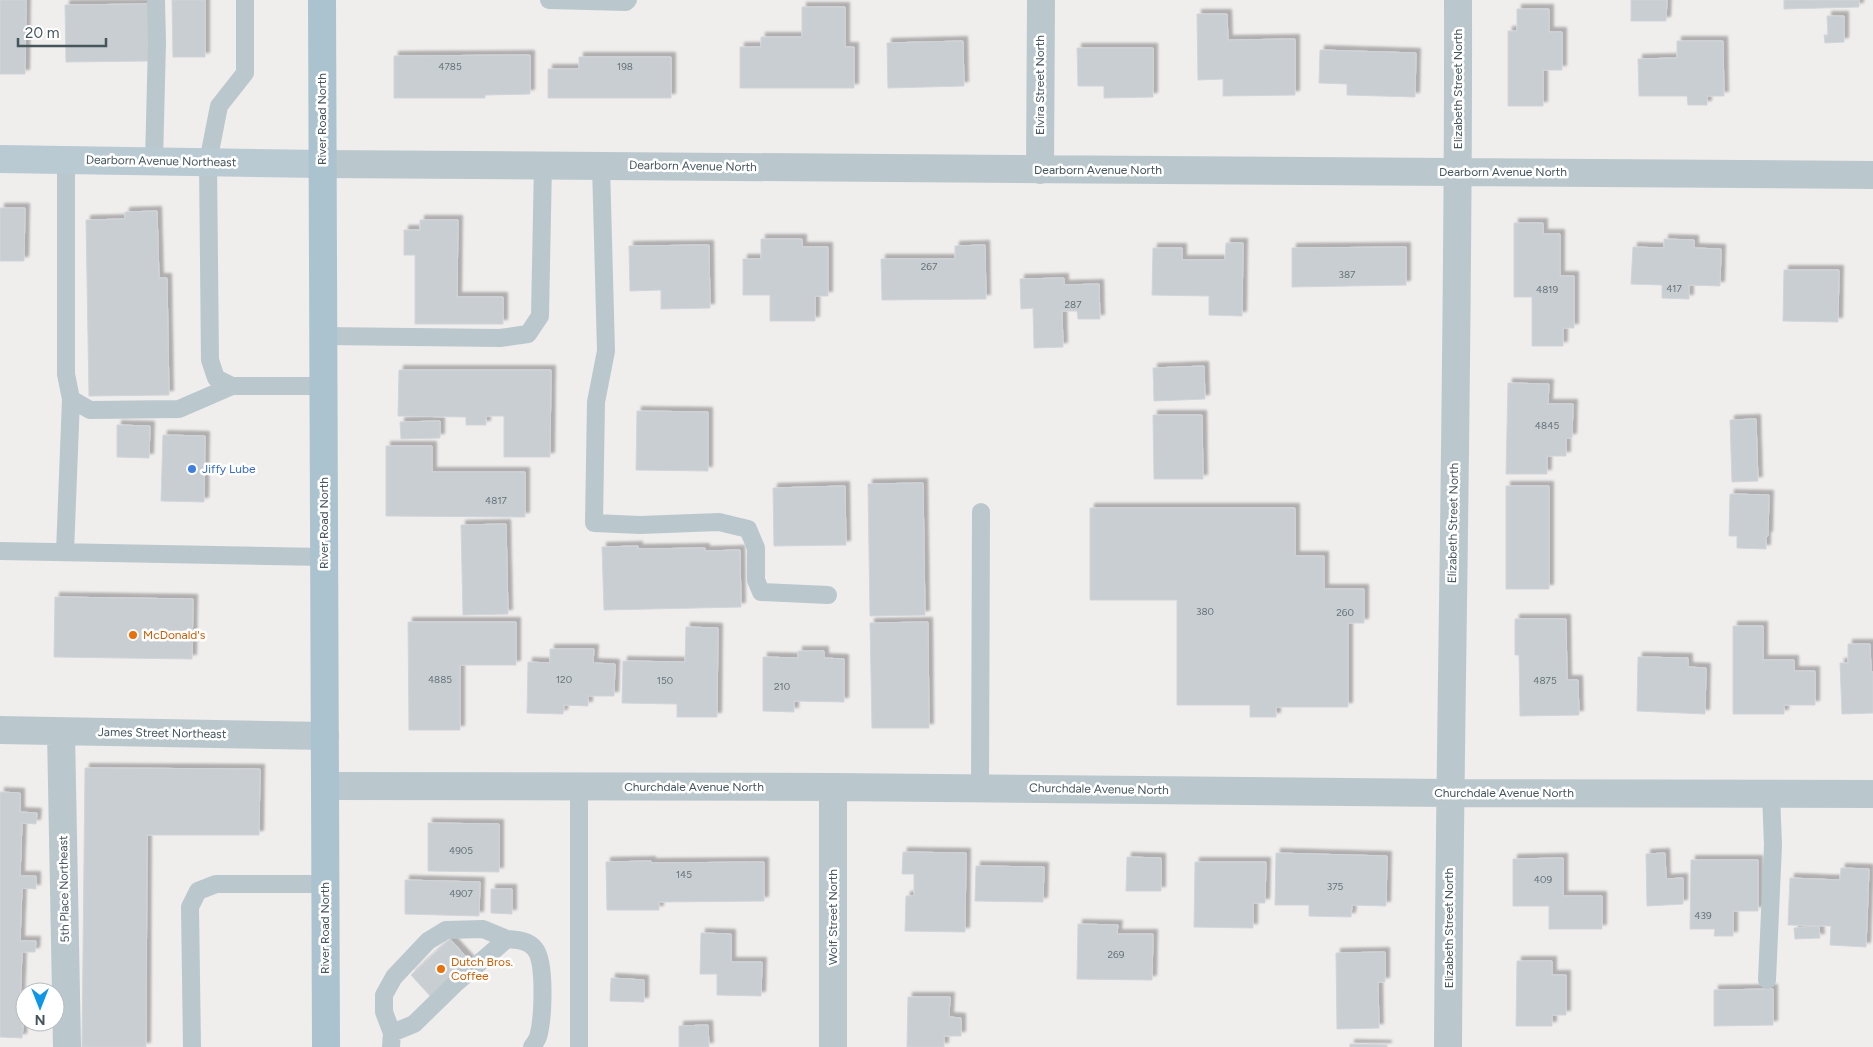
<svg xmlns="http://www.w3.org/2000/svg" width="1873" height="1047" font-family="Figtree,sans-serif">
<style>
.building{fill:#c9ced2;stroke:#d0d5d9;filter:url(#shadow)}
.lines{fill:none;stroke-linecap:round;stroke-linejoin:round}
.lane{stroke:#bac8cd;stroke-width:18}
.street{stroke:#bac8cd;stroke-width:28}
.secondary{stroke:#b9cad3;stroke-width:28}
.primary{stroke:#abc3ce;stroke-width:28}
.shop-dot{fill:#3f7fe0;stroke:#fff;stroke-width:2}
.food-dot{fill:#e8710a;stroke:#fff;stroke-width:2}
.labels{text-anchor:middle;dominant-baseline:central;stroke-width:5;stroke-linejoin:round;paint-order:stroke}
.number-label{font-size:10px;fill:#65737a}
.street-label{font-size:12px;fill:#44555c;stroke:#fff}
.shop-label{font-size:12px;fill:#366cbe;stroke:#fff;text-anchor:start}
.food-label{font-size:12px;fill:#c56008;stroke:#fff;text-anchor:start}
</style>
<defs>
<filter id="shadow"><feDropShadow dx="4.5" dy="-4.5" stdDeviation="1" flood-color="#0004"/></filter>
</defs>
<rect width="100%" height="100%" fill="#f0eded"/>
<!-- building -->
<path class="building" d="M0,0H26L25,74H0Z
M172,0H205V57H173Z
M1631,0H1667L1666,21H1631Z
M1784,0H1859V7L1784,9Z
M148,4L149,61L66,62L65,5Z
M802,7H845V47H854V88H740V47H761V37H802Z
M1517,9H1549V32H1562V70H1543V106H1508V31H1517Z
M1197,14H1227L1228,40L1295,39V95L1223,96V79L1198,80Z
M1827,16H1844V42L1825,43L1824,35H1828Z
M963,41L964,86L888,88L887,43Z
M1677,41H1723L1724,96H1707V105H1688L1687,96H1639L1638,59L1677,58Z
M1077,48H1153V97L1104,98V86H1078Z
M1320,50L1416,53L1415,97L1347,95V84L1319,83Z
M530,55V94L485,95V98H394V56Z
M579,57H671V98H548V69H579Z
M0,208H25L24,261H0Z
M157,211L159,278H167L169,395L89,396L86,220L125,219V212Z
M420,220H458L457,297H503V324H415V255H404V230H420Z
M1514,223H1543V234H1560V276H1574V328H1563V346H1532V297H1514Z
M761,239H802V247H828V296H815V321H770V295H743V259H761Z
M1664,239L1694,240V248L1721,249L1720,286L1689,285V299L1662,298V285L1631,284L1633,247L1664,248Z
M1226,243H1243L1242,316L1209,315V296L1152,295L1153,248H1182V260H1225Z
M709,245L710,308L661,309V290L630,291L629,246Z
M985,245L986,299L882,300L881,259H955V246Z
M1406,247V285L1292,287V248Z
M1784,270H1839L1838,322L1783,321Z
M1064,278V285L1099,284L1100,319H1078L1077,311H1062L1063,347L1034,348L1033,308L1021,309L1020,279Z
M1204,366L1205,399L1154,401L1153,368Z
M399,370H551L550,457H504V416H486V425H466V417L398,416Z
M1508,383L1549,384L1548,404H1573L1572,438H1566V456H1547V474H1506Z
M637,411L708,412V471L636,470Z
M1153,415H1202L1203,479H1154Z
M1756,419L1758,481L1732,482L1730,420Z
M440,421V438L401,439L400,422Z
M117,425L150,426L149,458L117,457Z
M163,435L205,436L204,502L161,501Z
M386,446H432V472H525V517L386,516Z
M923,483L925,615L870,616L868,484Z
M845,486L846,545L774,546L773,488Z
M1506,486H1549V589H1506Z
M1730,494L1769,495L1768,536H1766V549L1737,548V536H1729Z
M1090,508H1295V556H1324V589H1364V623H1348V707H1276V717H1250V705H1177V600H1090Z
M506,524L508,614L463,615L461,525Z
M638,546V549L705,548V551L740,550L741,607L604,610L602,547Z
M55,597L193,599L192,659L54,657Z
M1515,619H1566L1567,680H1578L1579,715L1520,716L1519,655H1515Z
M408,622H516V665H460V730H409Z
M928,622L929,728H872L870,623Z
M1733,626H1763V660H1794V671H1815V705H1784V714H1733Z
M686,627L718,628L717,717H677V704L622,703L623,661L685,662Z
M1848,644H1870L1871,672H1873V713L1842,714L1840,663H1848Z
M550,649H594L593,663L615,664L614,696H588V706L564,705L563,714L527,713L528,662L550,663Z
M798,651H824V658L844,659V702L794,701V712L763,711V657L798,658Z
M1638,657L1688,658V667L1706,668L1705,714L1637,711Z
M85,768L260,769L259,835H147L146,1047H82Z
M0,792L20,793V812L37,813L36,824L22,823L20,876H36V889L22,888L20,941H36L35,952H22L20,1005H25L22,1038L0,1037Z
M428,823L499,824V872L428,871Z
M903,852L966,853L965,932L905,931L906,896H914V874H902Z
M1276,853L1387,856L1386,906L1352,905L1351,917L1309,916V905H1275Z
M1665,853L1666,879L1683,878V904L1647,906L1646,854Z
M1127,857L1161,858V891H1126Z
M1563,858V896H1602V929H1549V906H1513V859Z
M1691,860H1758V911H1733V936H1714L1715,929H1690Z
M651,861V863L764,862V901L659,902V910H607L606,862Z
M1195,862H1266L1265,903H1253V928L1194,927Z
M976,866L1044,867L1043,902L975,901Z
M1841,868L1869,869L1866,947L1830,945L1831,926L1788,925L1790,878L1840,880Z
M405,880L480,882L479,916L405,914Z
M491,889H512V914L491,913Z
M1078,924L1118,925L1117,934H1153L1152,980L1077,979Z
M1819,926L1820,938L1795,939L1794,928Z
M701,933L731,934V962H762L761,996L717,995V974H700Z
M450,939L470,961L431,997L411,975Z
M1385,952V982H1378L1379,1028L1337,1029L1336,953Z
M1517,961H1552V975H1566V1015H1552V1026H1516Z
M611,978L644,980V1002L610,1001Z
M1773,989V1025L1714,1026V990Z
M908,997H950L949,1017L961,1018V1036H944V1047H907Z
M708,1025L709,1047H679V1026Z
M1350,1044L1387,1045V1047H1350Z"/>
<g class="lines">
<!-- lane -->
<path class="lane" d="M245,0V73L219,106L208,162L210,360L216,378L232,386H324
M549,0L626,2L628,0
M66,160V374L71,399L90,410L179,409L232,386
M154,161L157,42L156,0
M601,165L606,351L596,402L594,523L640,525L719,522L748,529L756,548V580L761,592L828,595
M323,336L500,338L528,334L540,316L543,164
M0,551L324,557
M65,552L71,399
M579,787V1047
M980,788L981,512
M1767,980L1773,845L1771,794
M392,1033L414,1024L455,984L507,939C517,940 528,940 535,949C546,963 543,1020 538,1037C537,1040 534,1044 532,1047
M192,1047L190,907L198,891L216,884H325
M391,1047L392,1033L384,1012V995L394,977L428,941L446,930L483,929L507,939"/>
<!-- street -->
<path class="street" d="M322,164L1873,175
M1040,170L1041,0
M0,730L325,736
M61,732L67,1047
M325,786L833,787L1449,793L1873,794
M833,1047V787
M1448,1047C1450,698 1459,349 1458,0"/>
<!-- secondary -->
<path class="secondary" d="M0,159L322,164"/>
<!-- primary -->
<path class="primary" d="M322,0L326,1047"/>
</g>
<!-- markers -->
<circle class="shop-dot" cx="192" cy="469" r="5"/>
<g class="food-dot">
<circle cx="133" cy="635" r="5"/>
<circle cx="441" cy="969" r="5"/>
</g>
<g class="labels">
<!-- number labels -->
<g class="number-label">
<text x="450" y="66">4785</text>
<text x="625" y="66">198</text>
<text x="929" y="266">267</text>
<text x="1347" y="274">387</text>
<text x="1674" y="288">417</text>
<text x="1547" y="289">4819</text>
<text x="1073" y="304">287</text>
<text x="1547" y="425">4845</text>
<text x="496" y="500">4817</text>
<text x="1205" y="611">380</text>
<text x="1345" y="612">260</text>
<text x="440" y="679">4885</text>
<text x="564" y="679">120</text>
<text x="665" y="680">150</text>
<text x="1545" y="680">4875</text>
<text x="782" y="686">210</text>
<text x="461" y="850">4905</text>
<text x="684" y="874">145</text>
<text x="1543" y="879">409</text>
<text x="1335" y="886">375</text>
<text x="461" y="893">4907</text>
<text x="1703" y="915">439</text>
<text x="1116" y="954">269</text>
</g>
<!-- street labels -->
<g class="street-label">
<text transform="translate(1040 85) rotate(-90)">Elvira Street North</text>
<text transform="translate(1458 89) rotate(-90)">Elizabeth Street North</text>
<text transform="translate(322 119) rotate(-90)">River Road North</text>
<text transform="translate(161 161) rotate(1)">Dearborn Avenue Northeast</text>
<text transform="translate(693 166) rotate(1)">Dearborn Avenue North</text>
<text x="1098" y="170">Dearborn Avenue North</text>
<text x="1503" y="172">Dearborn Avenue North</text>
<text transform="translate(324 523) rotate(-90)">River Road North</text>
<text transform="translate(1453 523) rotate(-89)">Elizabeth Street North</text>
<text transform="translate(162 733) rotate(1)">James Street Northeast</text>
<text x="694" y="787">Churchdale Avenue North</text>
<text transform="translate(1099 789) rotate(1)">Churchdale Avenue North</text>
<text x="1504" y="793">Churchdale Avenue North</text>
<text transform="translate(64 889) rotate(-91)">5th Place Northeast</text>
<text transform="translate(833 917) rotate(-90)">Wolf Street North</text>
<text transform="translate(325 928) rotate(-90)">River Road North</text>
<text transform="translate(1449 928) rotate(-90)">Elizabeth Street North</text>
</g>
<!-- shop labels -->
<g class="shop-label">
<text x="202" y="469">Jiffy Lube</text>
</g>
<!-- food labels -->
<g class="food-label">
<text x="143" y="635">McDonald's</text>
<text x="451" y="962">Dutch Bros.<tspan x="451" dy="14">Coffee</tspan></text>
</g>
</g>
<!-- north arrow -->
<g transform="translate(40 1007) rotate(180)"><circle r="24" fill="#ffffff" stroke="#b4bbbe"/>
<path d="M0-4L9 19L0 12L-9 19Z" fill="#0e96e9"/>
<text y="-8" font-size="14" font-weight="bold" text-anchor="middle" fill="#44555c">N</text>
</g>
<!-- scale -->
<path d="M18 38v8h88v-8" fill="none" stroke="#44555c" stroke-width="2.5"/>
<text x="25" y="38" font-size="15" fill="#44555c" stroke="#ffffff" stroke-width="4" paint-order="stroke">20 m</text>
</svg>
